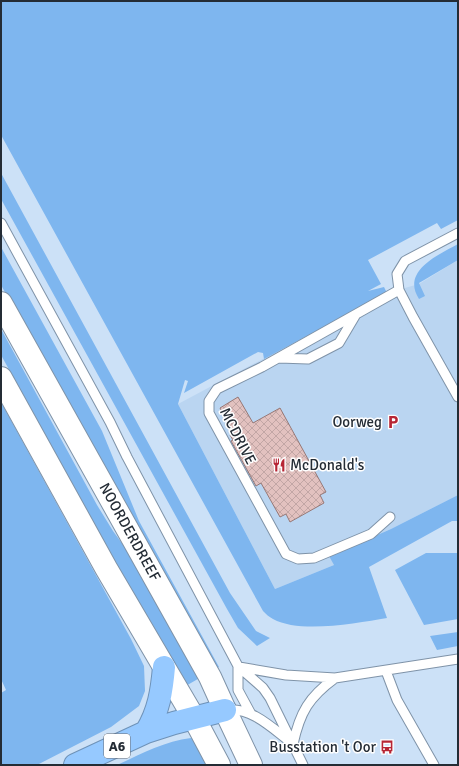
<svg xmlns="http://www.w3.org/2000/svg" width="459" height="766" font-family="Signika,sans-serif">
<style>
.built{fill:#bad5f1}
.green{fill:#7eb6ef}
.building{fill:url(#building-cross-hatch);stroke:#967876}
.lines{fill:none;stroke-linecap:round;stroke-linejoin:round}
.service-casing{stroke:#7f93a8;stroke-width:11}
.tertiary-casing{stroke:#7f93a8;stroke-width:24}
.secondary-casing{stroke:#7f93a8;stroke-width:24}
.motorway-casing{stroke:#6e92b8;stroke-width:24}
.service{stroke:#fff;stroke-width:9}
.tertiary{stroke:#fff;stroke-width:22}
.secondary{stroke:#fff;stroke-width:22}
.motorway{stroke:#96c9ff;stroke-width:22}
.labels{text-anchor:middle;dominant-baseline:central;stroke-width:3;stroke-linejoin:round;paint-order:stroke}
.shield{fill:#fff;stroke:#666b72;stroke-width:1}
.shield-label{font-size:14px;font-weight:bold;fill:#242c35}
.poi-label{font-size:15px;fill:#242c35;stroke:#fff;text-anchor:end}
.street-label{font-size:15px;fill:#242c35;stroke:#fff}
</style>
<defs>
<pattern id="building-cross-hatch" width="8" height="8" patternUnits="userSpaceOnUse"><rect width="8" height="8" fill="#e2c1bf"/><path d="M0 0l8 8M0 8l8-8" fill="none" stroke="#c2a6a5"/></pattern>
</defs>
<rect width="100%" height="100%" fill="#cce1f7"/>
<!-- built -->
<path class="built" d="M458,260V495L391,529L330,555L334,565L275,589L178,404L387,293L419,284Z"/>
<!-- green -->
<path class="green" d="M1,1H458V220L441,229L437,223L368,260L381,284L368,291L384,287L387,293L264,359L263,353L258,352L184,393L188,381L185,380L178,404L275,589L334,565L329,556L391,529L458,495V521H452L369,567L387,618C357,623 300,634 273,619C269,617 266,614 263,611L1,135Z
M1,173L230,593L256,631L270,638L257,646L238,628L227,609L1,199Z
M458,244V260L419,283L425,296L419,299C401,271 438,255 458,244Z
M1,247L102,431L139,521L219,667L213,670L1,285Z
M1,329L97,505L113,531L154,587L203,676L184,687L1,355Z
M1,402L131,639L144,666L145,691L139,706L111,727L37,765H1V693L6,690L1,679Z
M426,553H458V619L424,625L395,570Z
M458,632V646L437,650L430,636Z
M191,738L200,740L212,765H117C141,754 165,741 191,738Z"/>
<!-- building -->
<path class="building" d="M238,397L253,423L280,408L326,492L320,495L324,503L290,522L286,514L280,517L261,483L256,486L231,441L233,440L230,435L234,433L220,408Z"/>
<g class="lines">
<!-- service casing -->
<g class="service-casing">
<path id="service" d="M1,223L110,422L127,457L238,666L263,688L270,698L303,765
M458,233L405,261L397,274L399,290L413,317L458,397
M279,358L308,359L339,343L355,316
M390,517L371,534L314,558L298,559L286,554L209,413V401L217,389L262,367L399,290
M238,666V690L251,714
M239,667L286,675L335,678L458,659
M386,671L397,700L434,765
M227,710C252,707 273,729 292,743
M293,744C300,712 309,697 335,678"/>
</g>
<!-- tertiary casing -->
<g class="tertiary-casing">
<path id="tertiary" d="M1,303L210,677L225,710
M1,378L106,568L194,718"/>
</g>
<!-- secondary casing -->
<g class="secondary-casing">
<path id="secondary" d="M225,710L251,765
M194,718L219,765"/>
</g>
<!-- motorway casing -->
<g class="motorway-casing">
<path id="motorway" d="M146,732C159,711 162,690 164,667
M75,765L146,732L174,723L225,710"/>
</g>
<!-- service -->
<use href="#service" class="service"/>
<!-- tertiary -->
<use href="#tertiary" class="tertiary"/>
<!-- secondary -->
<use href="#secondary" class="secondary"/>
<!-- motorway -->
<use href="#motorway" class="motorway"/>
</g>
<!-- icons -->
<defs>
<g id="parking-bare" transform="scale(1.08)"><path d="M-3.5-5.5H1a3.5 3.5 0 0 1 0 7H-1V5.5H-3.5ZM-1-3.4V-.6H.8a1.4 1.4 0 0 0 0-2.8Z" fill="#b72635" stroke="#fff" stroke-width="2.5" paint-order="stroke"/></g>
<g id="restaurant-bare" transform="scale(1.08)"><path d="M-5-6h1v4h1v-4h1v4h1v-4h1v5L-1.5 .5V6h-2V.5L-5-1ZM5-6V6H3V1.5H1.5Q1.5-4 5-6Z" fill="#b72635" stroke="#fff" stroke-width="2.5" paint-order="stroke"/></g>
<g id="bus-bare" transform="scale(1.08)"><path d="M-5-6H5V4H4V6H2V4H-2V6H-4V4H-5ZM-3.5-4V0h7V-4ZM-3.5 1.2v1.5H-2V1.2ZM2 1.2v1.5H3.5V1.2Z" fill="#b72635" stroke="#fff" stroke-width="2.5" paint-order="stroke"/></g>
</defs>
<g fill-rule="evenodd">
<use href="#parking-bare" x="393" y="422"/>
<use href="#restaurant-bare" x="279" y="465"/>
<use href="#bus-bare" x="387" y="747"/>
</g>
<g class="labels">
<!-- shield labels -->
<rect class="shield" x="104" y="734" width="26" height="24" rx="3"/>
<g class="shield-label">
<text x="117" y="746">A6</text>
</g>
<!-- poi labels -->
<g class="poi-label">
<text x="382" y="422">Oorweg</text>
<text x="290" y="465" text-anchor="start">McDonald's</text>
<text x="376" y="747">Busstation 't Oor</text>
</g>
<!-- street labels -->
<g class="street-label">
<text transform="translate(238 436) rotate(63)">MCDRIVE</text>
<text transform="translate(130 532) rotate(61)">NOORDERDREEF</text>
</g>
</g>
<!-- border -->
<rect width="459" height="766" fill="none" stroke="#242c35" stroke-width="4"/>
</svg>
